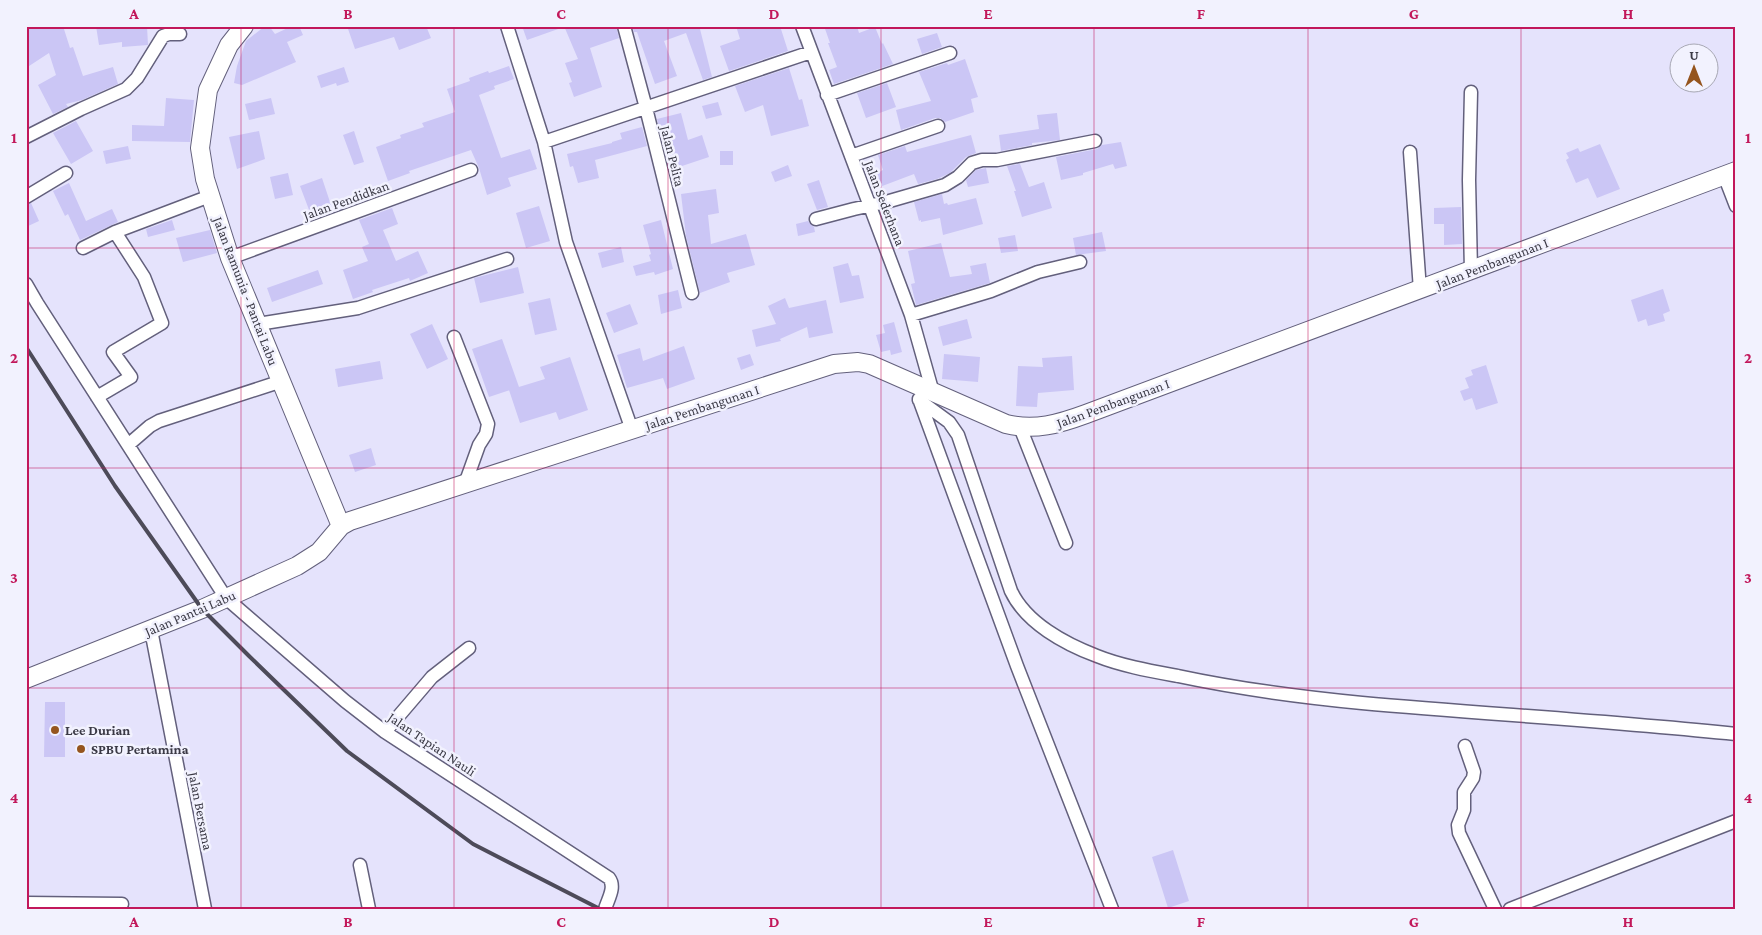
<svg xmlns="http://www.w3.org/2000/svg" width="1762" height="935" font-family="'Crimson Pro',serif">
<style>
.building{fill:#cbc6f5}
.lines{fill:none;stroke-linecap:round;stroke-linejoin:round}
.minor-casing{stroke:#63607c;stroke-width:15}
.secondary-casing{stroke:#63607c;stroke-width:20}
.minor{stroke:#fff;stroke-width:12}
.secondary{stroke:#fff;stroke-width:18}
.rail{stroke:#4d4b59;stroke-width:4}
.grid{fill:none;stroke:#c2185b;stroke-width:1;stroke-opacity:0.55}
.poi-dot{fill:#95551e;stroke:#f2f2fe;stroke-width:2}
.labels{text-anchor:middle;dominant-baseline:central;stroke-width:5;stroke-linejoin:round;paint-order:stroke}
.street-label{font-size:14px;fill:#3a3945;stroke:#f2f2fe}
.poi-label{font-size:14px;font-weight:bold;fill:#3a3945;stroke:#f2f2fe;text-anchor:start}
.neatline{fill:none;stroke:#c2185b;stroke-width:2}
.grid-label{font-size:16px;text-anchor:middle;font-weight:bold;fill:#c2185b}
</style>
<rect width="100%" height="100%" fill="#e5e3fc"/>
<!-- building -->
<path class="building" d="M26,26H63L70,48L73,47L83,76L113,67L118,84L82,100L66,104L68,107L53,114L38,85L56,75L49,53L26,68Z
M96,26H147L148,45L122,47V42L99,45Z
M265,26H269L275,34L292,26H299L303,35L287,42L296,62L242,85L234,83L237,66L246,41Z
M347,26H426L431,38L399,50L394,37L355,49Z
M522,26H560L561,28L527,40Z
M564,26H616L619,38L590,48L602,87L574,97L569,83L572,82L565,63L578,59Z
M632,26H701L700,29L712,77L703,80L686,33L664,41L677,76L655,84L637,32H634Z
M736,26H780L788,51L729,71L720,46L740,39Z
M824,26H857L859,33L875,27L882,44L883,43L893,64L834,84L829,70L837,67L828,43H830Z
M937,33L942,47L922,54L917,39Z
M965,59L978,97L971,99L974,112L945,122L940,118H935L901,130L896,110L931,101L919,72L947,63L948,65Z
M509,66L514,79L494,86L495,89L479,95L501,158L530,149L537,169L508,178L511,186L487,195L479,168L471,150L409,171L410,173L388,181L376,147L401,138L400,135L424,127L422,123L455,112L447,89L470,81L469,78L488,71L489,73Z
M344,67L349,82L337,86L336,83L321,88L317,76Z
M789,68L799,100L802,99L809,126L771,136L763,105L745,112L735,86Z
M887,83L896,107L866,118L857,93Z
M166,98L194,100L190,142L132,141V125L164,126Z
M271,98L275,114L249,120L245,104Z
M718,102L722,115L706,119L702,106Z
M681,113L688,140L702,135L709,157L673,169L665,143L663,144L657,119Z
M1057,113L1060,140L1032,143V145L1001,151L999,135L1039,129L1037,115Z
M76,121L93,151L71,164L53,133Z
M642,127L647,146L595,160L599,178L578,183L573,166L570,167L567,154L612,143V142L622,139L620,133Z
M259,131L265,159L237,169L229,137Z
M354,131L364,162L354,165L343,135Z
M971,135L976,153L966,157L950,173L937,179L918,184L914,174L877,188L872,175L883,170L878,155L905,146L907,152Z
M1121,142L1127,166L1115,169L1113,164L1083,173V175L1061,180L1056,157L1097,149L1102,145Z
M1600,144L1620,189L1597,198L1588,178L1576,183L1566,160L1569,158L1566,153L1578,148L1580,152Z
M128,146L131,159L106,164L103,151Z
M720,151H733V165H720Z
M1020,164L1029,187L1044,182L1052,208L1022,217L1014,191H1016L1007,166Z
M788,165L792,176L775,182L771,172Z
M986,168L989,183L968,187L966,180L976,170Z
M288,173L293,195L275,199L270,177Z
M322,178L332,208L311,215L300,186Z
M819,180L828,207L817,210L807,184Z
M69,183L86,221L112,209L118,222L80,240L68,214L65,216L53,191Z
M716,189L719,213L708,215L711,244L746,234L755,265L727,273L730,282L700,293L686,236L681,194Z
M942,194L944,204L947,203L948,205L976,198L983,224L943,235L940,218L921,222V220L919,221L914,202Z
M31,203L39,221L26,227V205Z
M539,206L550,241L526,248L516,213Z
M1461,207L1462,244L1444,245V224H1434V208Z
M392,208L398,224L383,230L396,261L418,251L428,273L410,281L409,278L372,290L373,292L353,299L343,270L368,261L362,247L369,244L359,220Z
M172,220L175,230L148,237L146,229Z
M661,220L673,269L655,275L654,272L636,276L633,266L651,261L649,255L651,254L643,225Z
M808,221L814,227L815,232L798,236L796,224Z
M210,230L217,253L183,262L176,238Z
M1102,232L1106,251L1076,255L1073,238Z
M1015,235L1018,251L1001,253L998,238Z
M941,243L950,277L972,274L970,266L986,263L990,283L916,305L911,284L915,283L908,251Z
M621,247L624,262L602,268L598,253Z
M848,263L852,276L859,275L864,298L840,303L833,267Z
M518,267L524,293L480,303L474,278Z
M318,270L323,284L272,302L267,288Z
M1663,289L1670,311L1663,314L1665,321L1648,326L1646,319L1638,322L1631,300Z
M678,290L682,308L661,314L658,295Z
M550,298L557,330L535,335L528,303Z
M785,298L789,308L826,300L833,333L809,338L807,327L780,339L781,341L756,347L752,330L776,324L768,306Z
M630,304L638,324L614,333L606,313Z
M967,319L972,338L943,346L938,327Z
M894,322L902,352L891,355L890,350L881,352L876,335L885,333L883,325Z
M432,324L448,359L427,369L410,334Z
M502,339L519,387L489,397L472,349Z
M684,346L695,379L667,389L663,378L627,388L617,355L640,348L643,361Z
M750,354L754,365L741,370L737,358Z
M944,354L980,357L978,382L942,379Z
M1072,356L1074,390L1038,393L1037,407L1016,406L1018,366L1043,367L1042,358Z
M570,357L588,410L559,420L556,412L520,423L509,390L545,379L540,367Z
M380,361L383,379L338,387L335,369Z
M1486,365L1498,403L1476,410L1472,398L1464,401L1460,391L1469,388L1465,378L1473,375L1471,370Z
M371,448L376,465L355,472L349,455Z
M45,702H65V757H44Z
M1173,850L1189,901L1168,908L1152,857Z"/>
<g class="lines">
<!-- minor casing -->
<g class="minor-casing">
<path id="minor" d="M507,26L544,142L566,242L632,430
M624,26L646,108L692,293
M802,26L911,315L933,393
M1471,92L1469,180L1471,271
M827,95L950,53
M26,137L81,109L126,89L137,78L163,36L169,34H180
M544,142L811,52
M1410,152L1420,290
M851,156L938,126
M1724,175L1736,206
M26,197L66,173
M816,219L854,209L886,202L945,185L958,177L972,163L982,160H997L1095,141
M83,248L115,232L210,196
M230,258L471,170
M26,284L37,303L226,598L345,701L385,732L609,878C616,887 608,899 605,909
M911,315L991,291L1038,272L1080,262
M258,324L358,308L507,259
M454,337L488,424L486,434L479,445L465,484
M97,397L131,377L113,352L162,323L144,277L115,232
M919,399L1017,666L1112,909
M919,400L949,422L958,435L1011,591C1026,623 1065,644 1097,656C1122,666 1151,671 1178,676C1239,689 1300,697 1362,703C1486,714 1611,721 1736,734
M1020,427L1066,543
M128,445L150,426L159,421L282,381
M151,630L205,909
M385,732L432,677L469,648
M1465,746L1474,772L1473,778L1464,792V810L1458,825L1459,833L1495,909
M360,865L369,909
M26,903L122,904
M1510,909L1736,821"/>
</g>
<!-- secondary casing -->
<g class="secondary-casing">
<path id="secondary" d="M244,26L229,45L208,90L200,148L205,179L230,258L341,526
M26,679L202,609L297,566L319,552L341,526L350,521L834,364L858,362L869,364L1006,424C1035,431 1059,424 1086,414L1736,171"/>
</g>
<!-- minor -->
<use href="#minor" class="minor"/>
<!-- secondary -->
<use href="#secondary" class="secondary"/>
<!-- rail -->
<path class="rail" d="M26,347L115,486L202,609L249,656L347,751L473,844L600,909"/>
</g>
<!-- grid -->
<path class="grid" d="M241,26V909M454,26V909M668,26V909M881,26V909M1094,26V909M1308,26V909M1521,26V909M26,248H1736M26,468H1736M26,688H1736"/>
<!-- markers -->
<g class="poi-dot">
<circle cx="55" cy="730" r="5"/>
<circle cx="81" cy="749" r="5"/>
</g>
<g class="labels">
<!-- street labels -->
<g class="street-label">
<text transform="translate(673 156) rotate(76)">Jalan Pelita</text>
<text transform="translate(346 200) rotate(-20)">Jalan Pendidkan</text>
<text transform="translate(885 203) rotate(69)">Jalan Sederhana</text>
<text transform="translate(1492 263) rotate(-21)">Jalan Pembangunan I</text>
<text transform="translate(246 291) rotate(69)">Jalan Ramunia - Pantai Labu</text>
<text transform="translate(1113 403) rotate(-20)">Jalan Pembangunan I</text>
<text transform="translate(702 407) rotate(-18)">Jalan Pembangunan I</text>
<text transform="translate(190 613) rotate(-23)">Jalan Pantai Labu</text>
<text transform="translate(432 744) rotate(34)">Jalan Tapian Nauli</text>
<text transform="translate(201 811) rotate(79)">Jalan Bersama</text>
</g>
<!-- poi labels -->
<g class="poi-label">
<text x="65" y="730">Lee Durian</text>
<text x="91" y="749">SPBU Pertamina</text>
</g>
</g>
<!-- border -->
<rect width="1762" height="935" fill="none" stroke="#f2f2fe" stroke-width="55"/>
<!-- north arrow -->
<g transform="translate(1694 68)"><circle r="24" fill="#f2f2fe" stroke="#a8a8b4"/>
<path d="M0-4L9 19L0 12L-9 19Z" fill="#95551e"/>
<text y="-8" font-size="14" font-weight="bold" text-anchor="middle" fill="#3a3945">U</text>
</g>
<rect x="28" y="28" width="1706" height="880" class="neatline"/>
<g class="grid-label">
<text x="134" y="19">A</text>
<text x="348" y="19">B</text>
<text x="561" y="19">C</text>
<text x="774" y="19">D</text>
<text x="988" y="19">E</text>
<text x="1201" y="19">F</text>
<text x="1414" y="19">G</text>
<text x="1628" y="19">H</text>
<text x="14" y="143">1</text>
<text x="1748" y="143">1</text>
<text x="14" y="363">2</text>
<text x="1748" y="363">2</text>
<text x="14" y="583">3</text>
<text x="1748" y="583">3</text>
<text x="14" y="803">4</text>
<text x="1748" y="803">4</text>
<text x="134" y="927">A</text>
<text x="348" y="927">B</text>
<text x="561" y="927">C</text>
<text x="774" y="927">D</text>
<text x="988" y="927">E</text>
<text x="1201" y="927">F</text>
<text x="1414" y="927">G</text>
<text x="1628" y="927">H</text>
</g>
</svg>
